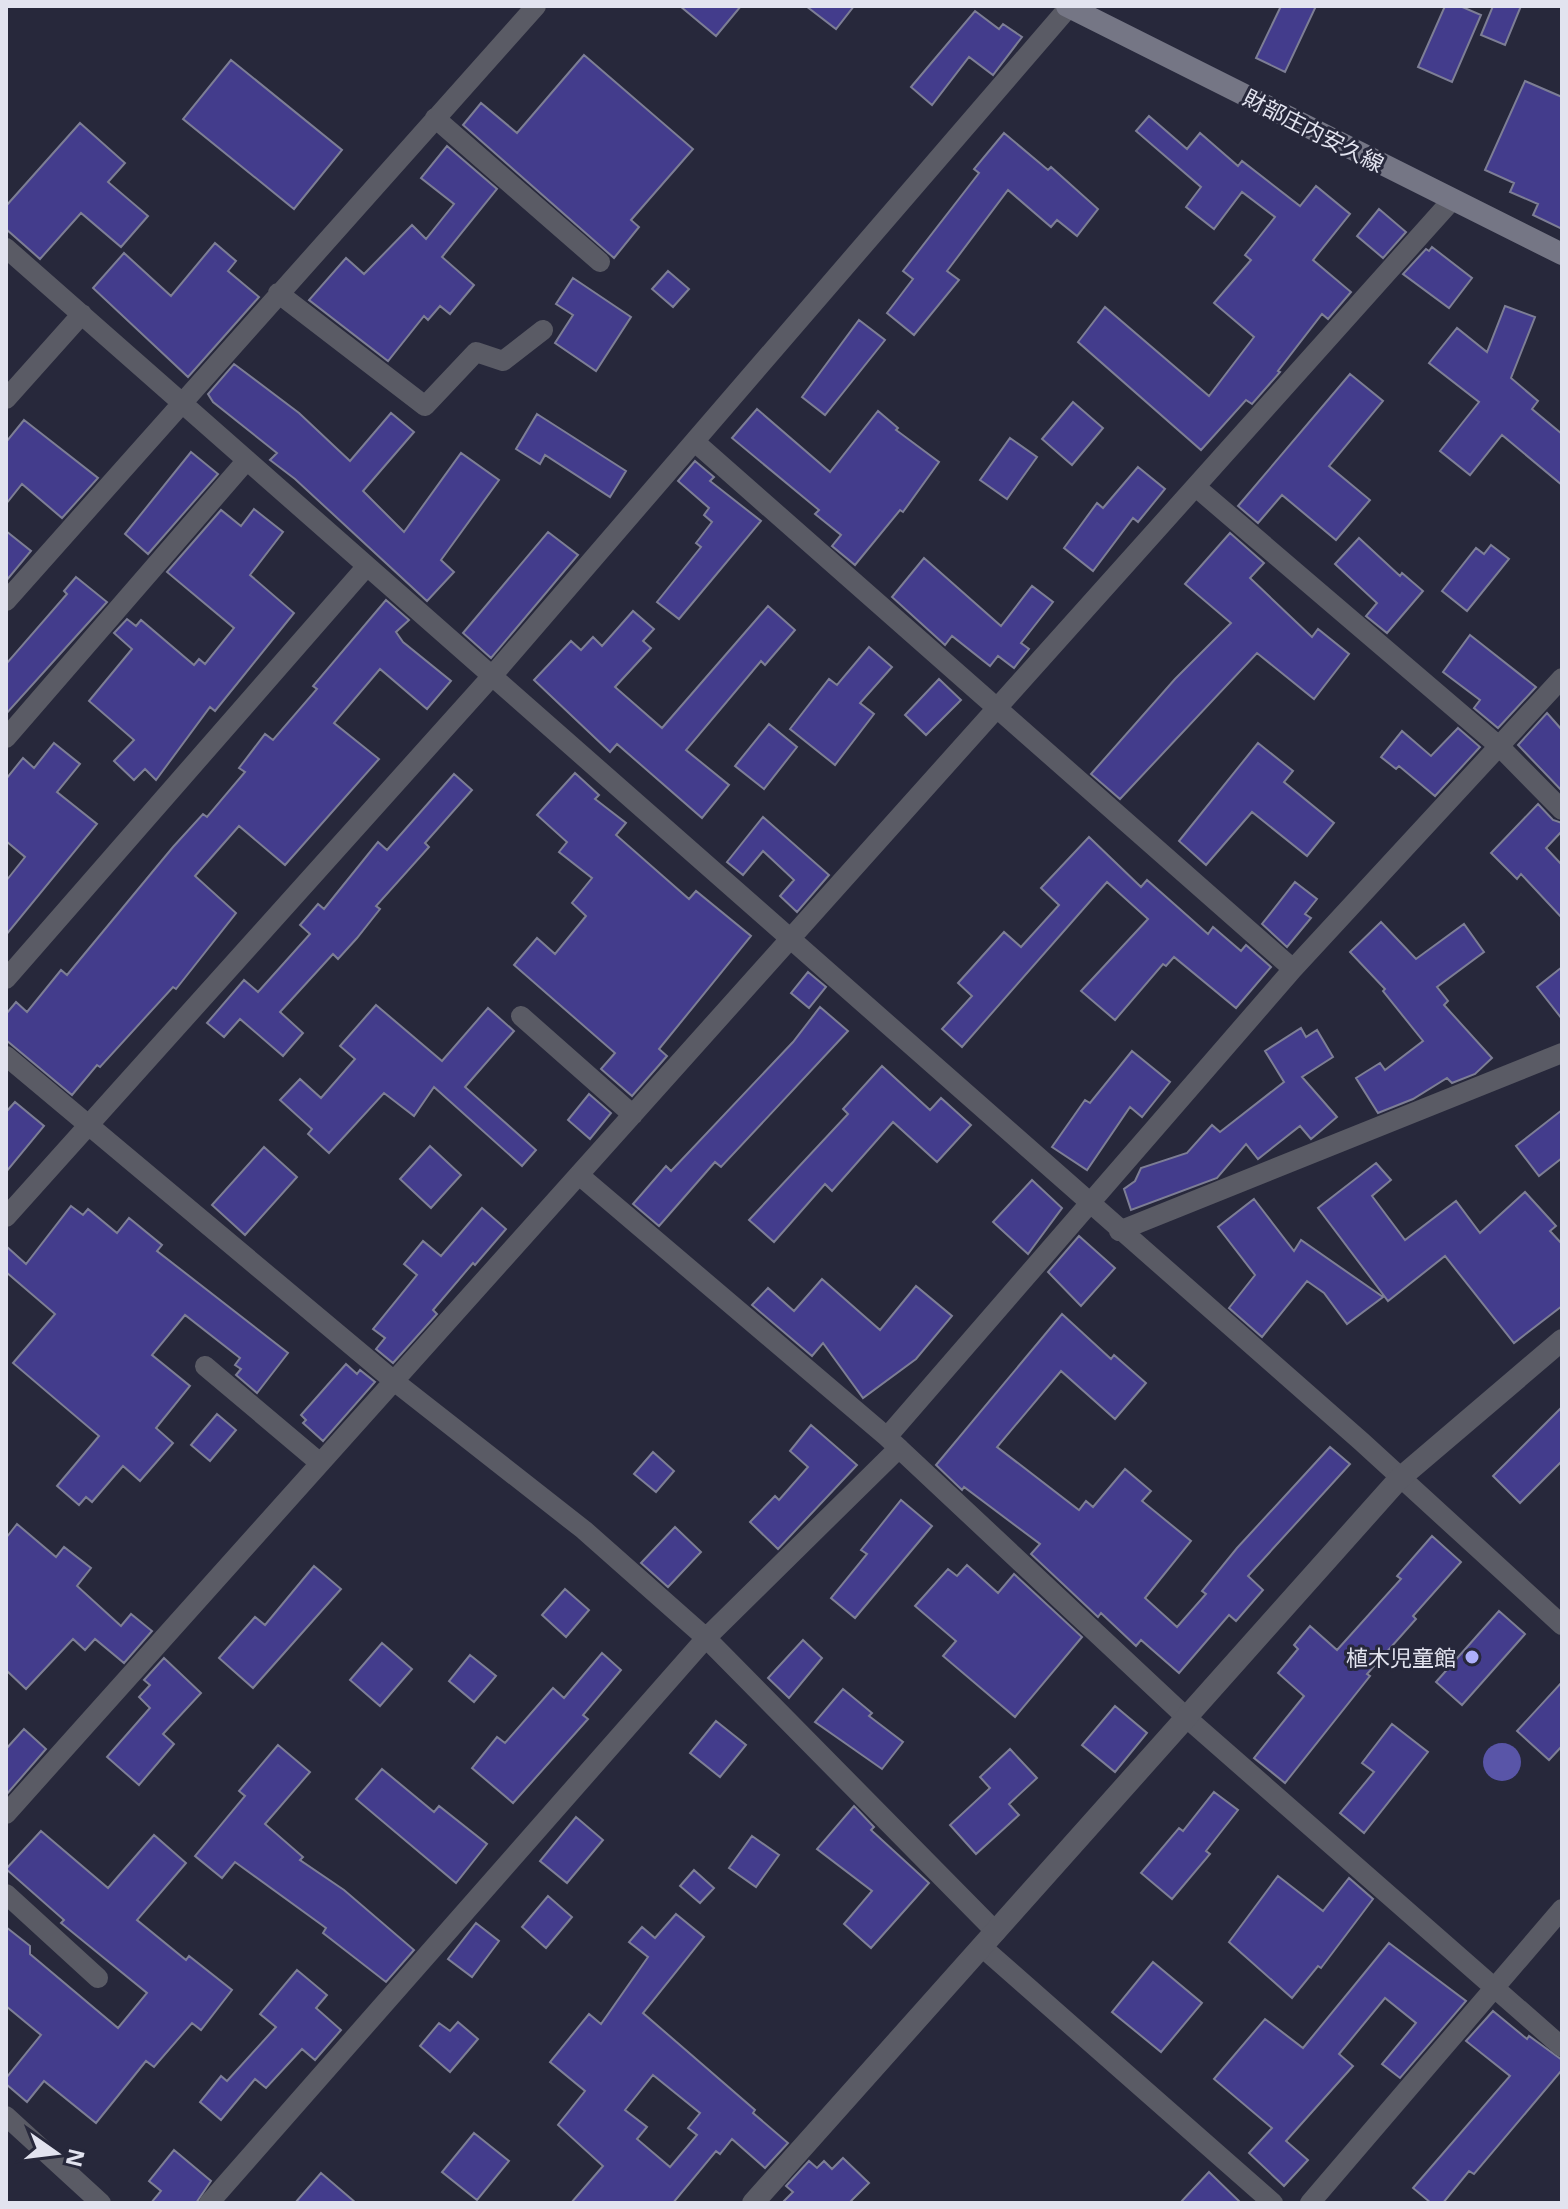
<svg xmlns="http://www.w3.org/2000/svg" width="1568" height="2209" font-family="'Noto Sans','Noto Sans JP',sans-serif">
<style>
.water{fill:#5955a8}
.building{fill:#433c8c;stroke:#7d7e95;stroke-width:2;fill-rule:evenodd}
.lines{fill:none;stroke-linecap:round;stroke-linejoin:round}
.minor{stroke:#5a5b65;stroke-width:20}
.tertiary{stroke:#5a5b65;stroke-width:22}
.secondary{stroke:#757685;stroke-width:22}
.poi-dot{fill:#adaffb;stroke:#27283b;stroke-width:3}
.labels{text-anchor:middle;dominant-baseline:central;stroke-width:6;stroke-linejoin:round;paint-order:stroke}
.street-label{font-size:22px;fill:#e2e3ef;stroke:#27283b}
.poi-label{font-size:22px;fill:#e2e3ef;stroke:#27283b;text-anchor:end}
</style>
<rect width="100%" height="100%" fill="#27283b"/>
<!-- water -->
<path class="water" d="M1483 1762a19 19 0 1 1 38 0a19 19 0 1 1-38 0Z"/>
<!-- building -->
<path class="building" d="M680,6H741L716,36Z
M806,6H854L836,29Z
M1281,6H1316L1285,72L1256,58Z
M1445,6H1460L1481,15L1452,82L1418,67Z
M1493,6H1521L1505,45L1481,35Z
M975,11L999,29L1003,24L1022,37L993,75L969,57L932,105L911,87Z
M584,55L693,149L631,220L639,227L614,258L463,125L481,103L517,133Z
M231,60L342,150L294,209L183,119Z
M1525,81L1562,97V229L1533,215L1538,204L1510,192L1514,183L1485,170Z
M1149,116L1187,149L1200,133L1238,166L1242,161L1300,206L1316,186L1350,214L1313,260L1351,292L1328,319L1322,314L1278,371L1280,372L1252,404L1246,400L1201,450L1078,342L1105,307L1209,396L1254,337L1214,303L1251,260L1245,255L1275,217L1242,192L1214,229L1186,207L1201,187L1136,131Z
M80,123L125,163L108,182L148,216L121,247L81,213L40,259L6,229V206Z
M1004,133L1048,170L1051,167L1098,209L1077,236L1057,220L1051,227L1008,190L947,271L959,280L914,335L887,313L913,279L903,271L979,173L974,169Z
M447,146L497,189L442,257L474,285L450,314L440,306L428,320L424,316L388,361L309,300L346,258L364,274L412,225L426,239L454,204L421,178Z
M1379,209L1406,232L1383,258L1357,236Z
M215,243L236,261L228,271L259,297L188,377L93,288L124,253L171,296Z
M1432,247L1472,278L1449,308L1403,274L1426,249L1429,251Z
M668,271L689,289L673,307L652,289Z
M573,278L631,317L596,371L555,343L573,315L556,304Z
M1505,306L1535,317L1511,378L1538,401L1532,409L1562,434V485L1502,435L1470,475L1440,451L1479,402L1429,363L1457,328L1487,352Z
M859,320L885,340L825,415L802,397Z
M234,364L299,413L350,461L391,413L414,432L363,491L404,532L461,453L499,480L441,560L454,572L427,601L295,479L270,460L277,453L213,402L208,394Z
M1350,374L1383,401L1329,466L1370,500L1336,540L1282,495L1258,523L1238,506Z
M1073,402L1103,428L1072,465L1042,439Z
M757,409L830,472L878,411L898,428L896,430L939,462L903,512L900,510L855,565L832,546L841,535L815,514L819,510L732,438Z
M537,414L626,471L610,497L545,455L540,464L516,449Z
M24,420L98,478L62,518L22,484L6,504V442Z
M1010,438L1037,457L1007,499L980,480Z
M191,452L218,474L148,554L125,534Z
M695,461L714,477L710,481L761,521L679,619L657,602L701,547L696,543L712,522L704,515L709,508L678,481Z
M1138,467L1165,489L1138,522L1133,518L1093,571L1064,548L1097,503L1103,508Z
M254,509L283,532L250,575L294,613L215,711L210,707L156,780L145,769L134,780L114,761L134,740L89,701L132,649L114,633L127,619L136,626L141,620L194,665L199,659L205,664L234,628L167,572L221,510L241,526Z
M6,531L31,551L6,581Z
M548,532L578,555L491,658L463,633Z
M1230,533L1264,563L1250,578L1312,637L1318,629L1349,654L1314,699L1257,653L1120,799L1091,774L1175,679L1231,623L1185,584Z
M1359,538L1400,576L1402,573L1423,591L1387,633L1366,616L1377,603L1335,564Z
M1491,545L1509,559L1467,611L1442,591L1476,548L1484,554Z
M924,558L1001,626L1032,586L1053,602L1021,643L1029,649L1014,668L998,656L990,666L952,636L945,645L892,597Z
M76,577L107,602L6,714V664L67,594L64,591Z
M386,600L409,620L396,632L403,642L451,681L427,709L380,669L334,723L379,759L285,865L239,826L195,876L236,913L176,989L173,987L100,1067L97,1065L72,1095L6,1040V1014L16,1002L27,1012L61,970L67,975L173,847L203,814L207,817L245,772L239,768L265,734L273,740L317,689L313,686Z
M768,606L795,630L765,665L761,661L686,750L729,785L702,818L617,744L610,752L534,680L571,641L581,650L593,637L602,646L633,611L654,629L643,641L651,648L615,687L662,728Z
M1470,635L1536,687L1498,728L1474,708L1480,700L1443,672Z
M869,647L892,667L860,703L874,714L835,765L790,729L829,679L837,685Z
M939,679L961,700L926,735L905,715Z
M1547,713L1562,730V791L1518,745Z
M769,724L797,747L764,789L735,766Z
M1458,728L1480,747L1435,796L1399,766L1396,769L1381,757L1402,731L1431,756Z
M54,743L80,764L57,792L97,824L6,935V881L25,857L6,841V779L23,758L34,768Z
M1258,743L1293,771L1284,782L1334,823L1307,856L1252,812L1206,865L1179,841Z
M575,773L599,795L595,799L626,823L616,835L689,899L696,891L751,936L659,1049L667,1056L632,1096L601,1069L615,1053L514,965L537,938L555,954L586,916L572,903L592,878L559,852L567,842L537,815Z
M454,774L472,790L425,843L429,847L376,906L380,909L357,938L338,959L333,954L280,1012L303,1033L283,1056L240,1019L224,1037L207,1023L244,980L258,992L310,934L300,925L318,904L324,909L378,842L387,850Z
M1538,804L1553,820L1562,823V831L1546,848L1562,865V918L1521,874L1517,879L1491,853Z
M763,817L829,875L797,912L780,896L794,880L763,851L743,875L727,862Z
M1089,837L1141,887L1147,880L1208,934L1213,927L1241,951L1246,945L1271,967L1236,1008L1174,957L1166,966L1163,964L1115,1020L1081,991L1148,919L1107,882L962,1047L942,1029L972,996L958,983L1004,932L1021,947L1059,905L1041,888Z
M1295,882L1317,899L1305,914L1311,918L1287,947L1262,924Z
M1381,922L1416,959L1464,924L1484,952L1437,987L1448,1001L1444,1005L1492,1058L1475,1074L1452,1083L1447,1078L1413,1099L1378,1113L1356,1078L1380,1063L1385,1070L1423,1041L1383,991L1385,989L1350,952Z
M1562,967V1019L1537,987Z
M808,972L826,987L809,1008L791,993Z
M376,1005L442,1061L488,1008L514,1031L465,1087L536,1150L522,1166L434,1087L414,1116L384,1093L329,1153L308,1134L312,1129L280,1100L300,1079L321,1098L355,1059L340,1046Z
M820,1007L848,1031L721,1167L715,1162L659,1226L633,1204L666,1166L671,1171L793,1042Z
M1301,1028L1306,1037L1317,1030L1333,1057L1302,1077L1337,1117L1311,1139L1300,1126L1258,1159L1246,1144L1217,1178L1131,1210L1124,1189L1135,1181L1141,1168L1187,1153L1212,1125L1220,1132L1284,1082L1265,1051Z
M1132,1051L1170,1082L1142,1117L1130,1107L1087,1170L1052,1147L1085,1100L1090,1103Z
M882,1066L930,1110L941,1098L971,1125L937,1162L893,1122L832,1191L825,1184L774,1242L749,1220L848,1114L843,1109Z
M589,1094L611,1113L590,1139L568,1120Z
M15,1102L44,1126L6,1172V1112Z
M1562,1110V1158L1539,1176L1516,1146Z
M430,1146L461,1175L431,1208L400,1179Z
M264,1147L297,1177L245,1235L212,1205Z
M1376,1163L1391,1180L1372,1196L1405,1240L1456,1201L1480,1233L1525,1192L1556,1226L1550,1231L1562,1244V1306L1514,1343L1445,1256L1388,1301L1318,1208Z
M1032,1180L1062,1208L1028,1254L993,1222Z
M1254,1199L1294,1251L1301,1240L1383,1297L1347,1324L1324,1293L1307,1281L1262,1337L1229,1308L1255,1275L1218,1227Z
M71,1206L83,1215L88,1209L117,1233L129,1218L162,1245L157,1251L288,1353L257,1393L236,1375L241,1369L235,1365L240,1358L185,1315L152,1355L190,1386L156,1428L173,1443L140,1481L123,1466L92,1502L86,1497L79,1505L57,1486L99,1436L13,1363L55,1314L6,1272V1246L26,1264Z
M482,1208L506,1229L475,1265L473,1263L433,1310L437,1314L393,1363L376,1349L385,1338L373,1329L417,1275L404,1264L423,1241L441,1256Z
M1079,1236L1115,1268L1081,1306L1048,1272Z
M822,1279L880,1330L916,1286L952,1316L916,1359L863,1398L823,1343L812,1356L752,1305L768,1288L794,1311Z
M1062,1314L1111,1359L1114,1355L1146,1383L1115,1419L1061,1371L997,1447L1079,1510L1086,1501L1093,1507L1125,1469L1151,1491L1142,1501L1191,1541L1145,1598L1177,1627L1206,1594L1202,1591L1237,1548L1330,1447L1350,1464L1248,1576L1263,1590L1236,1621L1229,1615L1179,1673L1141,1640L1136,1646L1101,1613L1098,1617L1031,1554L1040,1544L964,1487L962,1490L936,1465Z
M346,1364L357,1374L360,1370L375,1382L323,1441L303,1423L306,1420L301,1415Z
M1562,1407V1461L1520,1503L1493,1476Z
M217,1414L236,1430L210,1461L191,1445Z
M811,1425L857,1465L778,1549L750,1522L775,1496L779,1500L808,1467L790,1451Z
M653,1452L674,1471L656,1492L634,1474Z
M901,1500L932,1526L855,1618L831,1598L867,1554L861,1550Z
M17,1524L56,1557L64,1547L91,1568L77,1586L121,1626L131,1614L152,1631L124,1663L95,1639L85,1650L73,1639L26,1689L6,1670V1538Z
M675,1527L701,1552L668,1587L641,1563Z
M1432,1536L1461,1562L1413,1616L1416,1619L1367,1674L1370,1676L1285,1783L1254,1758L1304,1696L1278,1673L1298,1649L1294,1645L1310,1626L1337,1650L1401,1579L1397,1576Z
M967,1565L998,1593L1014,1574L1082,1637L1015,1717L943,1656L956,1641L915,1606L948,1569L957,1576Z
M314,1566L341,1589L253,1688L219,1658L255,1617L265,1625Z
M565,1589L589,1610L566,1637L542,1615Z
M1499,1611L1525,1634L1462,1705L1436,1682Z
M803,1640L822,1658L789,1698L768,1678Z
M382,1643L412,1669L380,1706L350,1680Z
M602,1653L621,1670L583,1715L588,1719L513,1803L472,1768L497,1737L505,1743L553,1688L564,1698Z
M470,1655L496,1676L474,1702L449,1681Z
M164,1658L201,1693L163,1734L174,1744L139,1785L107,1757L150,1708L139,1697L150,1685L144,1680Z
M1562,1682V1746L1549,1760L1517,1731Z
M843,1689L872,1713L869,1716L903,1742L882,1769L815,1722Z
M1115,1706L1147,1733L1115,1772L1082,1745Z
M716,1721L746,1745L720,1777L690,1753Z
M1392,1724L1428,1752L1364,1833L1340,1813L1374,1772L1362,1763Z
M24,1729L46,1749L6,1795V1749Z
M278,1745L310,1772L265,1824L303,1857L300,1860L344,1890L414,1950L386,1982L323,1933L326,1928L235,1862L222,1878L195,1856L245,1796L239,1791Z
M1010,1749L1037,1778L1009,1804L1019,1815L976,1854L950,1825L990,1788L980,1777Z
M382,1769L434,1812L439,1806L487,1844L456,1883L356,1799Z
M1214,1792L1238,1810L1206,1851L1210,1854L1172,1899L1141,1873L1179,1828L1183,1831Z
M854,1806L874,1827L871,1830L929,1883L871,1948L844,1924L872,1891L817,1849Z
M576,1817L603,1840L567,1883L540,1861Z
M41,1831L108,1888L154,1835L186,1863L137,1920L186,1960L189,1956L232,1990L201,2030L192,2023L154,2067L146,2061L96,2123L44,2081L27,2102L6,2084V2078L41,2035L6,2006V1927L30,1946V1954L118,2028L147,1993L61,1923L64,1920L6,1869Z
M752,1836L779,1855L756,1887L729,1868Z
M694,1870L714,1888L700,1903L680,1886Z
M1278,1876L1323,1911L1349,1878L1373,1899L1321,1968L1318,1966L1292,1998L1229,1942Z
M548,1896L572,1917L546,1948L522,1927Z
M676,1914L704,1937L643,2013L755,2110L753,2113L788,2143L765,2168L732,2139L720,2154L716,2151L673,2203H571L603,2166L558,2125L585,2091L550,2062L589,2014L601,2024L648,1957L629,1942L642,1927L655,1938ZM653,2075L700,2113L688,2128L697,2135L670,2167L637,2139L647,2127L625,2110Z
M476,1923L499,1941L472,1977L448,1959Z
M1389,1943L1466,2001L1400,2078L1382,2064L1416,2023L1385,1998L1339,2054L1353,2066L1286,2141L1308,2160L1284,2186L1249,2153L1272,2128L1214,2079L1265,2019L1303,2048Z
M1153,1962L1202,2003L1161,2052L1112,2012Z
M297,1970L327,1995L316,2008L341,2030L315,2060L302,2049L266,2088L255,2079L221,2120L200,2102L221,2076L227,2081L276,2027L260,2014Z
M1493,2011L1527,2039L1529,2036L1562,2060V2070L1474,2174L1469,2171L1443,2203H1431L1413,2188L1510,2076L1466,2041Z
M458,2022L478,2039L450,2072L420,2046L439,2023L450,2031Z
M474,2133L509,2161L477,2200L442,2172Z
M174,2150L211,2181L196,2203H151L161,2191L149,2181Z
M843,2158L869,2183L849,2203H782L793,2192L786,2186L809,2161L817,2168L824,2161L832,2169Z
M1209,2172L1241,2203H1180Z
M321,2173L356,2203H295Z"/>
<g class="lines">
<!-- minor -->
<path class="minor" d="M435,118L600,262
M6,248L1362,1442L1562,1625
M278,293L425,406L476,352L503,361L543,330
M6,399L82,314
M695,442L1293,969
M1196,487L1500,747L1562,810
M6,601L536,6
M6,738L247,460
M6,979L367,566
M521,1016L633,1115
M6,1056L394,1381L584,1530L706,1638L996,1932
M579,1175L887,1437L1188,1719L1562,2047
M6,1217L492,676L1069,7
M1119,1231L1562,1053
M205,1366L320,1463
M887,1437L1293,969L1562,678
M6,1814L1453,199
M6,1894L98,1978
M982,1947L1273,2203
M6,2116L101,2203
M209,2203L706,1638L899,1448
M1310,2203L1562,1909"/>
<!-- tertiary -->
<path class="tertiary" d="M753,2203L1399,1479L1562,1340"/>
<!-- secondary -->
<path class="secondary" d="M1067,6L1562,254"/>
</g>
<!-- markers -->
<circle class="poi-dot" cx="1472" cy="1657" r="8"/>
<g class="labels">
<!-- street labels -->
<g class="street-label">
<text transform="translate(1314 130) rotate(27)">財部庄内安久線</text>
</g>
<!-- poi labels -->
<g class="poi-label">
<text x="1456" y="1657">植木児童館</text>
</g>
</g>
<!-- border -->
<rect width="1568" height="2209" fill="none" stroke="#e2e3ef" stroke-width="16"/>
<!-- north arrow -->
<g transform="translate(56 2153) rotate(104)" stroke="#27283b" stroke-width="6" paint-order="stroke">
<path d="M0-6L14 30L0 20L-14 30Z" fill="#e2e3ef"/>
<text y="-12" font-size="22" font-weight="bold" text-anchor="middle" fill="#e2e3ef">N</text>
</g>
</svg>
